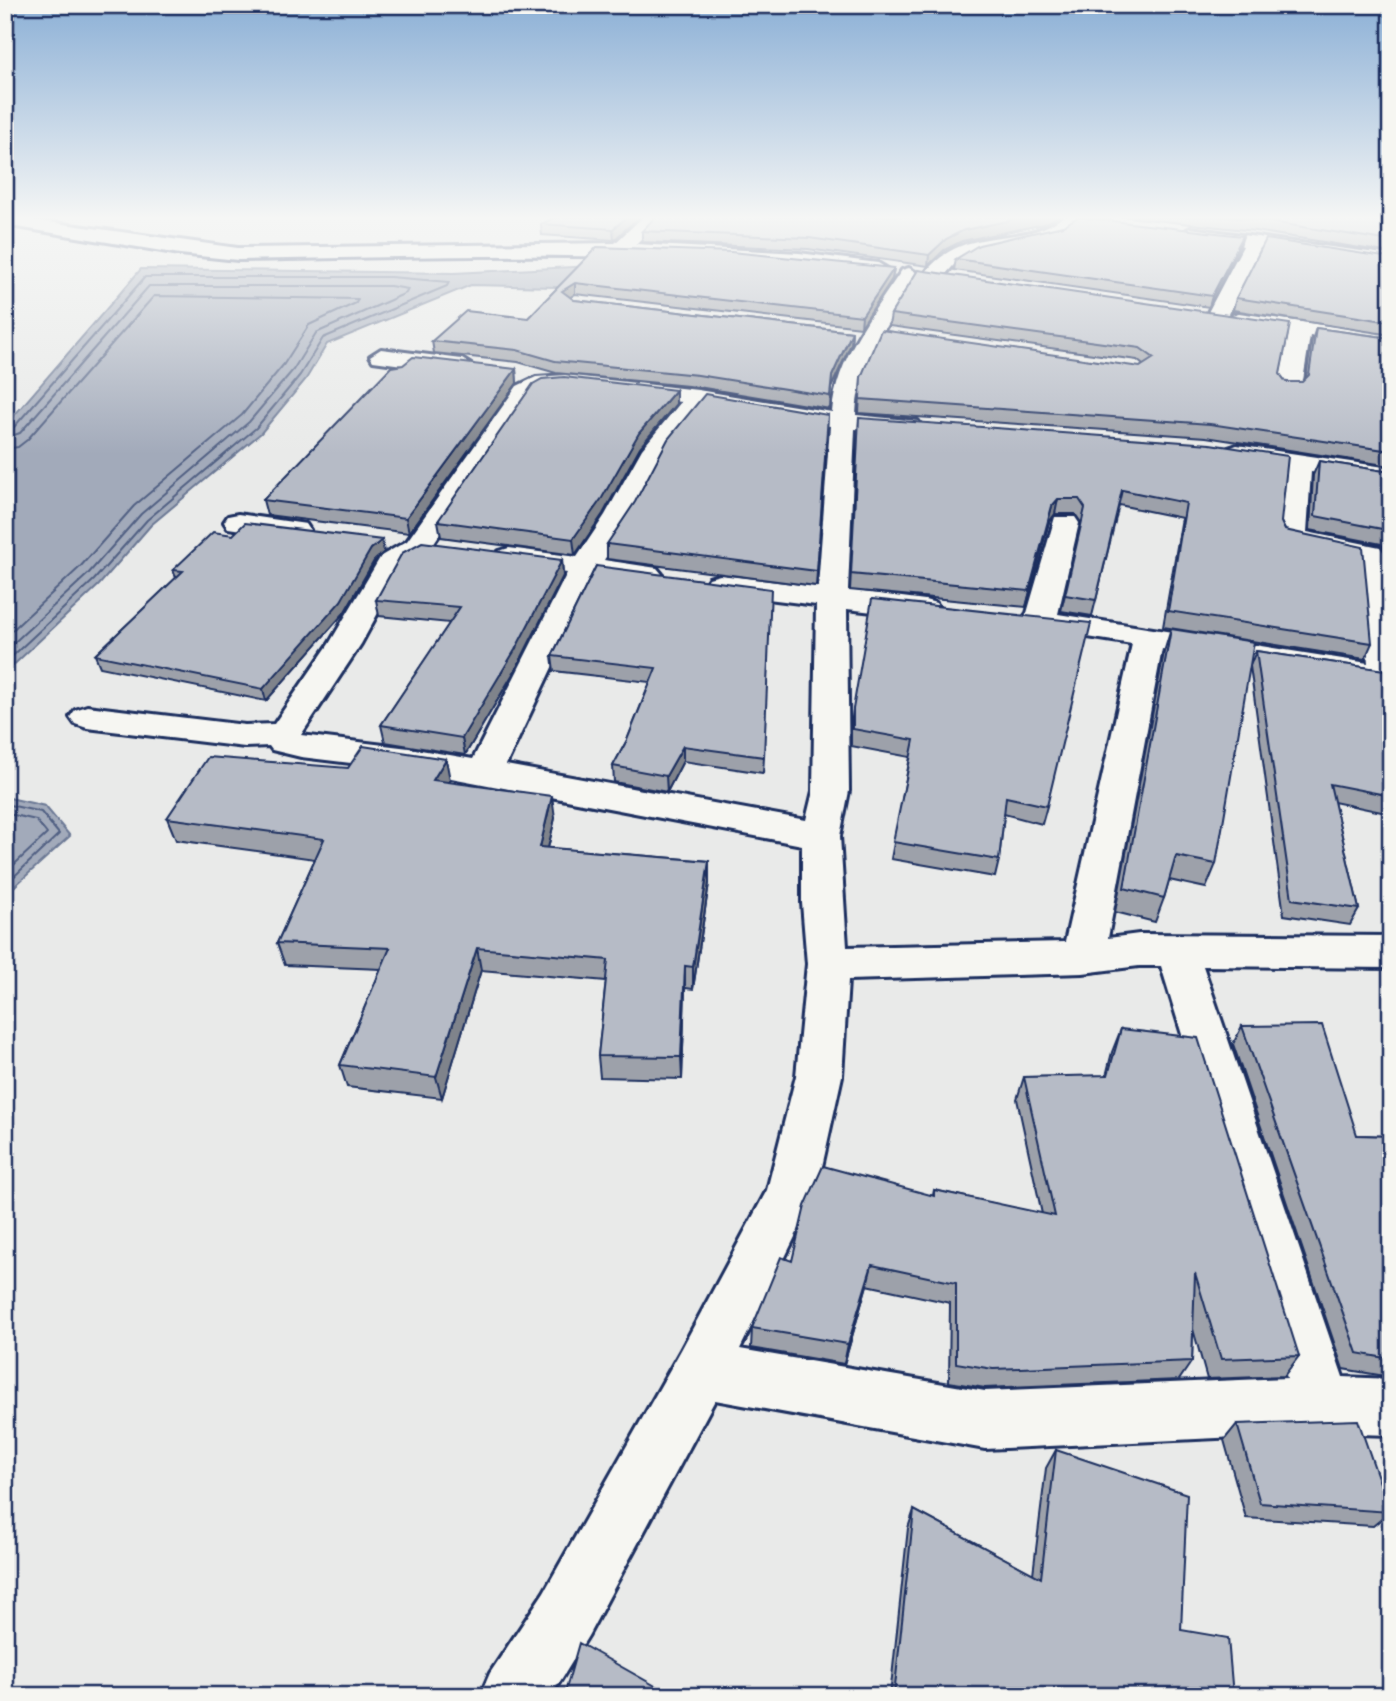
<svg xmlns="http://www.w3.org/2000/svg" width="1396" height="1701" font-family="Pangolin,sans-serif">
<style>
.water{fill:#a2aaba;stroke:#6c7995;stroke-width:2}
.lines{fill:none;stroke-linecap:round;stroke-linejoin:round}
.shore{stroke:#516083;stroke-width:2}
.minor-casing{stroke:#1b2f5e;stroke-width:6}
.minor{fill:#f6f6f2;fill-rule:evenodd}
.wall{fill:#9da1aa;stroke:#1b2f5e;stroke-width:2}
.shaded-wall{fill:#7f838b;stroke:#1b2f5e;stroke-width:2}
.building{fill:#b6bbc6;stroke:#1b2f5e;stroke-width:2}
</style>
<rect width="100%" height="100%" fill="#e9eae9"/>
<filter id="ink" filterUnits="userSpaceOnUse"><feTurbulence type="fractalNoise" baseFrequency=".0143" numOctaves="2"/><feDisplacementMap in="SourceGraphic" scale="14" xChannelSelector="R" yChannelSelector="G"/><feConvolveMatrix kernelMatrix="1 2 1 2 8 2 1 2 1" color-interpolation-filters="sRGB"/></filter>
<g filter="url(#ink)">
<!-- water -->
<path class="water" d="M611,265L602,288L471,285L327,344L306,379L261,433L151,525L99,585L5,673V426L141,269L454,273Z
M5,797L45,806L70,836L5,895Z"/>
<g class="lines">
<!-- shore -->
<path class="shore" d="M5,430L14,427L145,277H390L449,282L447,286L323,338L300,375L256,428L147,520L94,580L5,663
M5,438L20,433L149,286H390L408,289L406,293L316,333L293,370L249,422L141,514L88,574L5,651
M5,449L18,447L27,440L154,296L358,299L356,303L309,325L284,364L242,415L134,506L80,567L5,637
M5,804L41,812L59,834L5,885
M5,813L36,820L47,834L5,873"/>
<!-- minor casing -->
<g class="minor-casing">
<path id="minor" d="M5,216L238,248L615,243L644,216H663L636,244L799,253L878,263L888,269L878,275C665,248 452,256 238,260L180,254L5,225Z
M1064,216H1084C1057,252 998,237 962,258C953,264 947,274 939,281H925L922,277C963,220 1021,251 1064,216Z
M1190,228L1391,255V267L1260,248L1228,316L1217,322L1206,316L1243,246L1184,237L1181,233Z
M909,268L919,274C891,318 858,362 856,415L918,421L921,426L918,431L909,433L855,429L848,590L925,600L936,603L940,609L936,615L925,618L847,609L849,791L840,836L847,947L1065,942L1132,644L1037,629L1026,627L1022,620L1027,613L1055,517H1075L1079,523L1058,614L1368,663L1359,560L1282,544L1278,538L1286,468L1228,458L1224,453L1228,448L1237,445L1391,468V484L1311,472L1307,532L1380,547L1390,562L1391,686L1162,649L1108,938L1139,934L1391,936V968L1203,966L1343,1377L1391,1379V1435L1324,1433L985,1449L715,1400L588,1636L551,1696H480L490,1673L544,1592L681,1350L767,1190L796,1076L807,964L802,903V845L409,770L301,757L272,750L269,746L245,747L87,728L75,724L70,717L75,710L87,706L245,725L274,724L329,644L381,556L407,541L517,386L536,377L565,375L698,390L832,412C836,359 873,313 902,270ZM565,389L681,402L642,449L605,515L577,557L509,548L499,551L495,557L499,563L567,573L473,759L409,748L301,735L361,644L403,567L427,553L533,396L542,391ZM704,405L830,426L818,587L720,575L709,578L705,584L709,590L720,593L816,605L813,791L806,820L506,765L595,576L647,583L657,580L662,574L657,568L604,560L633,515L666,451ZM1139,966H1161L1287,1378L985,1391L740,1349L816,1194L842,1076L848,980L1083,973Z
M1239,313L1391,335V349L1310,336L1302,387L1298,392H1282L1278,387L1289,333L1232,323L1228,319L1232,315Z
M381,349L462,359L473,366L462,373L373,361L370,356Z
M238,514L306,524L310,530L306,536L296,538L228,528L224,522L228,516Z"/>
</g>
<!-- minor -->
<use href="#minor" class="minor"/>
</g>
<!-- wall -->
<path class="wall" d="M640,216L614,240L542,235L541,224Z
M1118,216H1391V253L1255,231Z
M1044,224L962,241L944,250L928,266L808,249L642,242V231Z
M1063,226L1240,246L1209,307L954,270L956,259Z
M597,247L894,268L892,279L861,327L575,294L570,297L574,300L852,332L851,344L831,387L830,409L698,387L556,373L518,362L434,353L432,341L528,318Z
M1391,258V335L1233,310L1236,298Z
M918,270L1280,374L1286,382H1302L1306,378L1312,340L1316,328L1391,338V466L1206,437L859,413L861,377L1140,367L1143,365L1137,360L889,326L891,314Z
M516,369L517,383L409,533L267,515L263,500Z
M676,404L640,447L603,514L575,555L441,537L438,521Z
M828,415L816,586L607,559V544Z
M859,418L1281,522L1285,530L1372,643L1365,659L1163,627L1182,518L1119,505L1092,616L1061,611L1082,524L1075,514H1055L1049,522L1026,607L850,590Z
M1319,461L1391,472V559L1381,544L1310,530L1313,475Z
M384,552L374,561L344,613L266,701L100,667L95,655L176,578L173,570Z
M562,560L563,576L517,667L465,755L385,742L381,725L450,623L379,616L376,600Z
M596,566L764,757L763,773L683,761L667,792L614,782L613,766L627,740L650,682L554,671L552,656Z
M1171,629L1216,864L1206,888L1169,880L1164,898L1155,922L1115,912L1164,652Z
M1256,651L1391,671V814L1334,802L1359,909L1350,925L1284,915L1250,666Z
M853,709L1047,806L1042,824L1004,814L999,860L995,877L891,859L910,757L851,746V726Z
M450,780L449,782L555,818L548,848L709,861V883L693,989L685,988L682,1079L600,1077L598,1056L606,981L481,970L442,1098L347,1087L340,1065L381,969L285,965L277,943L315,859L176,840L167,818Z
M1242,1026L1357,1135L1391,1136V1377L1343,1369L1233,1044Z
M1121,1029L1299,1356L1284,1376L1207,1379L1193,1329L1192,1361L1179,1380L985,1388L949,1382L950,1303L867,1285L844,1364L751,1348L752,1328L792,1261L933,1195L934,1190L1042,1214L1017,1099L1024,1077L1106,1076L1112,1052Z
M1237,1424L1390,1512L1373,1526L1246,1518L1224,1440Z
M1056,1450L1181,1630L1233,1696H890L908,1528L914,1510L1033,1574L1046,1468Z"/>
<!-- shaded-wall -->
<path class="shaded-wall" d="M628,216H640L614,240L613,229Z
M1031,216H1059L1044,224L962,241L944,250L928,266L929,255L946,239L964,230Z
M1243,236L1240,246L1209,307L1212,296Z
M894,268L892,279L861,327L862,316Z
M575,283V294L563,302L562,291Z
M852,332L851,344L831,388L832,376Z
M516,369L517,383L409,533L406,518Z
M676,390V404L640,447L603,514L575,555L573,539L639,433Z
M1058,499L1055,514L1049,522L1026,607L1052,506Z
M382,540L384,552L374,561L344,613L266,701L263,689L371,549Z
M562,560L563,576L517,667L465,755L462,738Z
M683,746V761L667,792L666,776Z
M446,759L450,780L437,802L433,780Z
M552,796L555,818L543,869L540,847Z
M709,861V883L693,989V967Z
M477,948L481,970L442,1098L436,1077Z
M685,966V988L682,1079L681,1057Z
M872,1265L867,1285L844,1364L848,1344Z"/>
<!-- building -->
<path class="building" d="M559,216H628L613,229L541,224Z
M656,216H1031L964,230L946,239L929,255L809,238L642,231Z
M1218,216H1391V241L1259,220Z
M1078,217L1243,236L1212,296L956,259L979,245L1063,226Z
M1266,239L1391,258V322L1236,298Z
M597,247L731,252L894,268L862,316L575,283L562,291L574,300L852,332L832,376L830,396L698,375L555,361L517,350L432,341L466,311L528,318Z
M918,270L1290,324L1280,374L1286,382H1302L1309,375L1316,328L1391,338V451L1210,424L860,399L861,377L881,330L1140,367L1154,358L1140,348L891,314Z
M413,357L516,369L406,518L263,500L391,367L403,365Z
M564,377L676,390L639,433L602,498L573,539L438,521L533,384L542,379Z
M705,394L828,415L817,571L607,544L635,502L668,439Z
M859,418L1210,444L1288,456L1281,522L1285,530L1363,547L1372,643L1168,611L1186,503L1122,490L1096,600L1065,595L1085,508L1079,499H1058L1052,506L1029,591L851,574Z
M1319,461L1391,472V536L1387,530L1315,516Z
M245,523L382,540L371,549L341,601L263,689L95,655L183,571L173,570L213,532L233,535Z
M422,542L562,560L515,650L462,738L381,725L460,607L376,600L402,553Z
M596,566L771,589L764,757L683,746L666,776L613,766L627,740L656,668L552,656Z
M872,599L1091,623L1047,806L1006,797L999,860L893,842L914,740L853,729V709Z
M1171,629L1254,642L1216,864L1176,856L1164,898L1124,888Z
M1256,651L1391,671V796L1330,784L1359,909L1292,899Z
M363,746L446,759L433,780L552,796L540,847L709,861L693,967L685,966L681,1057L598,1056L608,960L477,948L436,1077L340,1065L390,948L277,943L324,839L167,818L208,757L348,768Z
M1322,1025L1357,1135L1391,1136V1359L1357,1353L1242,1026Z
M1121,1029L1198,1038L1299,1356L1221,1359L1195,1273L1192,1361L993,1369L956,1363V1283L872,1265L848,1344L752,1328L781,1257L792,1261L805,1206L823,1166L934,1196V1190L1055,1216L1024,1077L1108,1075Z
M1358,1420L1390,1512L1260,1503L1237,1424Z
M1056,1450L1187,1494L1181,1630L1228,1638L1233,1696H894L914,1510L1041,1578Z
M579,1643L666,1692L665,1696H564Z"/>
</g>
<!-- sky -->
<linearGradient id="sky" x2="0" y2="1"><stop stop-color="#8cb0d6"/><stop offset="0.48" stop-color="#f5f6f5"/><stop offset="1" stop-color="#f5f6f5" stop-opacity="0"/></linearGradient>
<rect width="1396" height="454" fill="url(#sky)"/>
<!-- margin -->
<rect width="1396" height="1701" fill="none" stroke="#f6f6f2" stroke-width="28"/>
<rect x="14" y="14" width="1368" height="1673" fill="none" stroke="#1b2f5e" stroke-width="2.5" filter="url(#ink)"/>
</svg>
